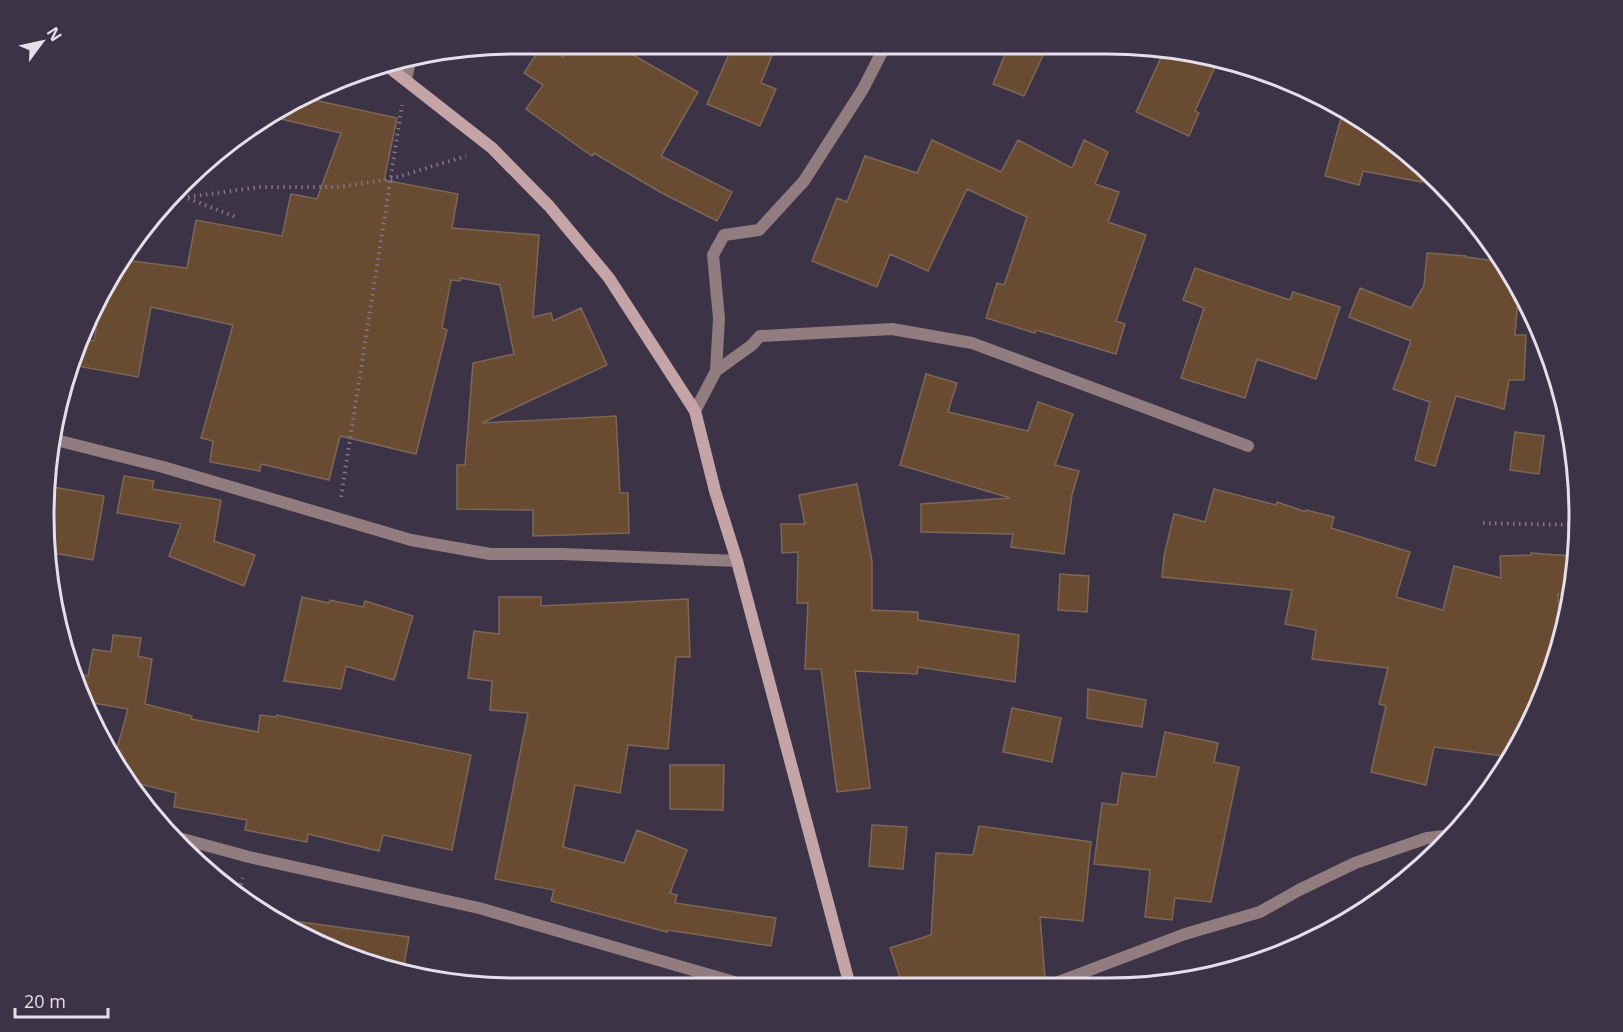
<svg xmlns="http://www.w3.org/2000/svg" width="1623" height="1032" font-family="'Open Sans',sans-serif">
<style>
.building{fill:#694b32;stroke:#7c6757;stroke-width:1.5}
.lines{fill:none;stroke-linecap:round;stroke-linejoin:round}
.path{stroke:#7f7687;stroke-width:4;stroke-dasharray:1.5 4.5;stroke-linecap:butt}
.street{stroke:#917d7f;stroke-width:12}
.secondary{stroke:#c4a4a7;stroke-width:12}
.rim{fill:none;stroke:#e5deeb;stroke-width:3}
</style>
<rect width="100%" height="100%" fill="#3d3346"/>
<!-- building -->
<path class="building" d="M543,44L563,57L572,44H614L698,92L661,156L732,192L717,221L660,192L594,153L592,156L526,109L543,85L524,73Z
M733,45H776L761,83L776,89L760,126L707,104Z
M1008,47H1047L1024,96L993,84Z
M1166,47L1176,50L1215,67L1195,111L1199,113L1189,136L1136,112Z
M305,98L397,118L384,180L458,194L452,228L539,235L533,317L551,313L553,321L581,308L607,365L482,423L616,416L620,493H628L629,533L533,536V510L457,509V465H465L473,363L514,354L500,285L460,278V281L451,280L442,328L447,330L416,454L340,436L329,480L261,464L260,471L210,462L213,441L201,438L233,325L151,307L138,377L77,366L82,339L94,341L100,305L124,260L187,268L196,220L282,236L291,194L317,199L341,133L268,116Z
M1343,111L1395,141L1424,169L1422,182L1363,171L1359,185L1325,176Z
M932,140L1001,172L1018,140L1072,168L1084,140L1108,152L1095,184L1119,192L1108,222L1146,235L1116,321L1125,324L1116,354L1036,330L1035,333L986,318L997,283L1004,285L1027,217L967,189L928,271L890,254L877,287L812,261L837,198L847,202L865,156L917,173Z
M1427,253L1466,256V257L1503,262L1519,286L1515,335H1526L1524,380H1509L1504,409L1456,396L1435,466L1415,460L1430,402L1393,389L1411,341L1349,317L1360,288L1411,308L1424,286Z
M1195,268L1290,300L1293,292L1340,307L1316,379L1257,359L1245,398L1181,378L1204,308L1183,300Z
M926,374L957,383L948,412L1028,431L1038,402L1073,414L1055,465L1079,471L1072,495L1064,554L1011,547L1013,534L921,532V504L1010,498L900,465Z
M1515,432L1544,436L1539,474L1510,470Z
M124,476L154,481L152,489L221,500L214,541L255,555L244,586L169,556L181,524L117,513Z
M857,484L872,561V610L918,612V620L1019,635L1015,682L918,667L917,674L855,671L870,788L837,792L821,669H805L808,603H797L798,552L782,553L781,524H805L799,495Z
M48,486L104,496L93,560L48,552L44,516Z
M1214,489L1276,505L1277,502L1306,512V510L1334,517L1331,528L1410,552L1396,597L1443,610L1454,566L1501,578L1500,556L1531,555V553L1572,556L1570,594H1558L1562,642L1531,725L1511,757L1434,747L1426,785L1371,772L1386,706L1379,704L1388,668L1312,659L1316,630L1285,624L1292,590L1162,577L1164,556L1174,514L1205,522Z
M1060,574L1089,576L1087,612L1058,610Z
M302,597L329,603L330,600L363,607L365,601L413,616L394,680L346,666L341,689L284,681Z
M499,597H541V606L688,599L690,657H676L668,749L628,745L620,793L575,785L563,847L624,863L637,830L687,850L670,893L677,895L675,903L776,918L771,946L668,930L667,932L551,901L554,890L495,879L528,713L490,710L492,681L468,678L474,631L499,634Z
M113,635L141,638L138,656L152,659L145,704L192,716L191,719L258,732L260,715L276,717L277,715L471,755L452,850L383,835L379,851L308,834L307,842L245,830L247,820L174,807L176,793L125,780L114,759L128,709L88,702L75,672L88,676L93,649L111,652Z
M1088,689L1146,700L1142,727L1087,718Z
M1012,708L1061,718L1052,762L1003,752Z
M1165,732L1218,743L1214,762L1239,767L1211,902L1175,898L1172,920L1145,917L1150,870L1094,864L1102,803L1117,805L1122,773L1156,777Z
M670,765H724L723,810L670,809Z
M872,825L907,827L903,869L869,866Z
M979,826L1091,842L1083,921L1040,917L1045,978L1039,981L1037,987L903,986L890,948L931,935L936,853L973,855Z
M279,919L409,937L403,971L336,953Z"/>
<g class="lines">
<!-- path -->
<path class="path" d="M177,194L238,218
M188,197L260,187H338L391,179L466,156
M1575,454L1570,467L1577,510
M341,497L402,105
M1483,523L1578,525
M237,896L243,878"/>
<!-- street -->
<path class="street" d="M406,80L410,61
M716,371L752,345L760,336L892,329L972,343L1248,446
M695,411L716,371L719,318L713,255L724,235L759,230L804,181L863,89L885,46
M56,440L163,467L411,540L490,554H562L737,561
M179,838L249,857L479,908L748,986
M1045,987L1185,934L1260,912L1299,890L1355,863L1427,838L1453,835"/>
<!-- secondary -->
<path class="secondary" d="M386,65L492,148L549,206L609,278L695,411L715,491L737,561L850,986"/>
</g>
<!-- crop -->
<path d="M0 0H1623V1032H0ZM516 54H1107A462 462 0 0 1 1569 516V516A462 462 0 0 1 1107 978H516A462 462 0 0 1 54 516V516A462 462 0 0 1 516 54Z" fill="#3d3346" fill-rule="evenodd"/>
<path class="rim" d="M516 54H1107A462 462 0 0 1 1569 516V516A462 462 0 0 1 1107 978H516A462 462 0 0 1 54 516V516A462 462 0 0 1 516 54Z"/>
<!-- north arrow -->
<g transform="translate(42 42) rotate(57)" stroke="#3d3346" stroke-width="4.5" paint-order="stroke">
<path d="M0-4.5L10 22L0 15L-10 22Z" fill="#e5deeb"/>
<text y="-9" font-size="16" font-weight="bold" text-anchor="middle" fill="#e5deeb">N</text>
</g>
<!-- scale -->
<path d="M15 1008v9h93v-9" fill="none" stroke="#e5deeb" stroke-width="3"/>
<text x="24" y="1008" font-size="18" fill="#e5deeb" stroke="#3d3346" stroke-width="4.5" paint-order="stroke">20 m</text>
</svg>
